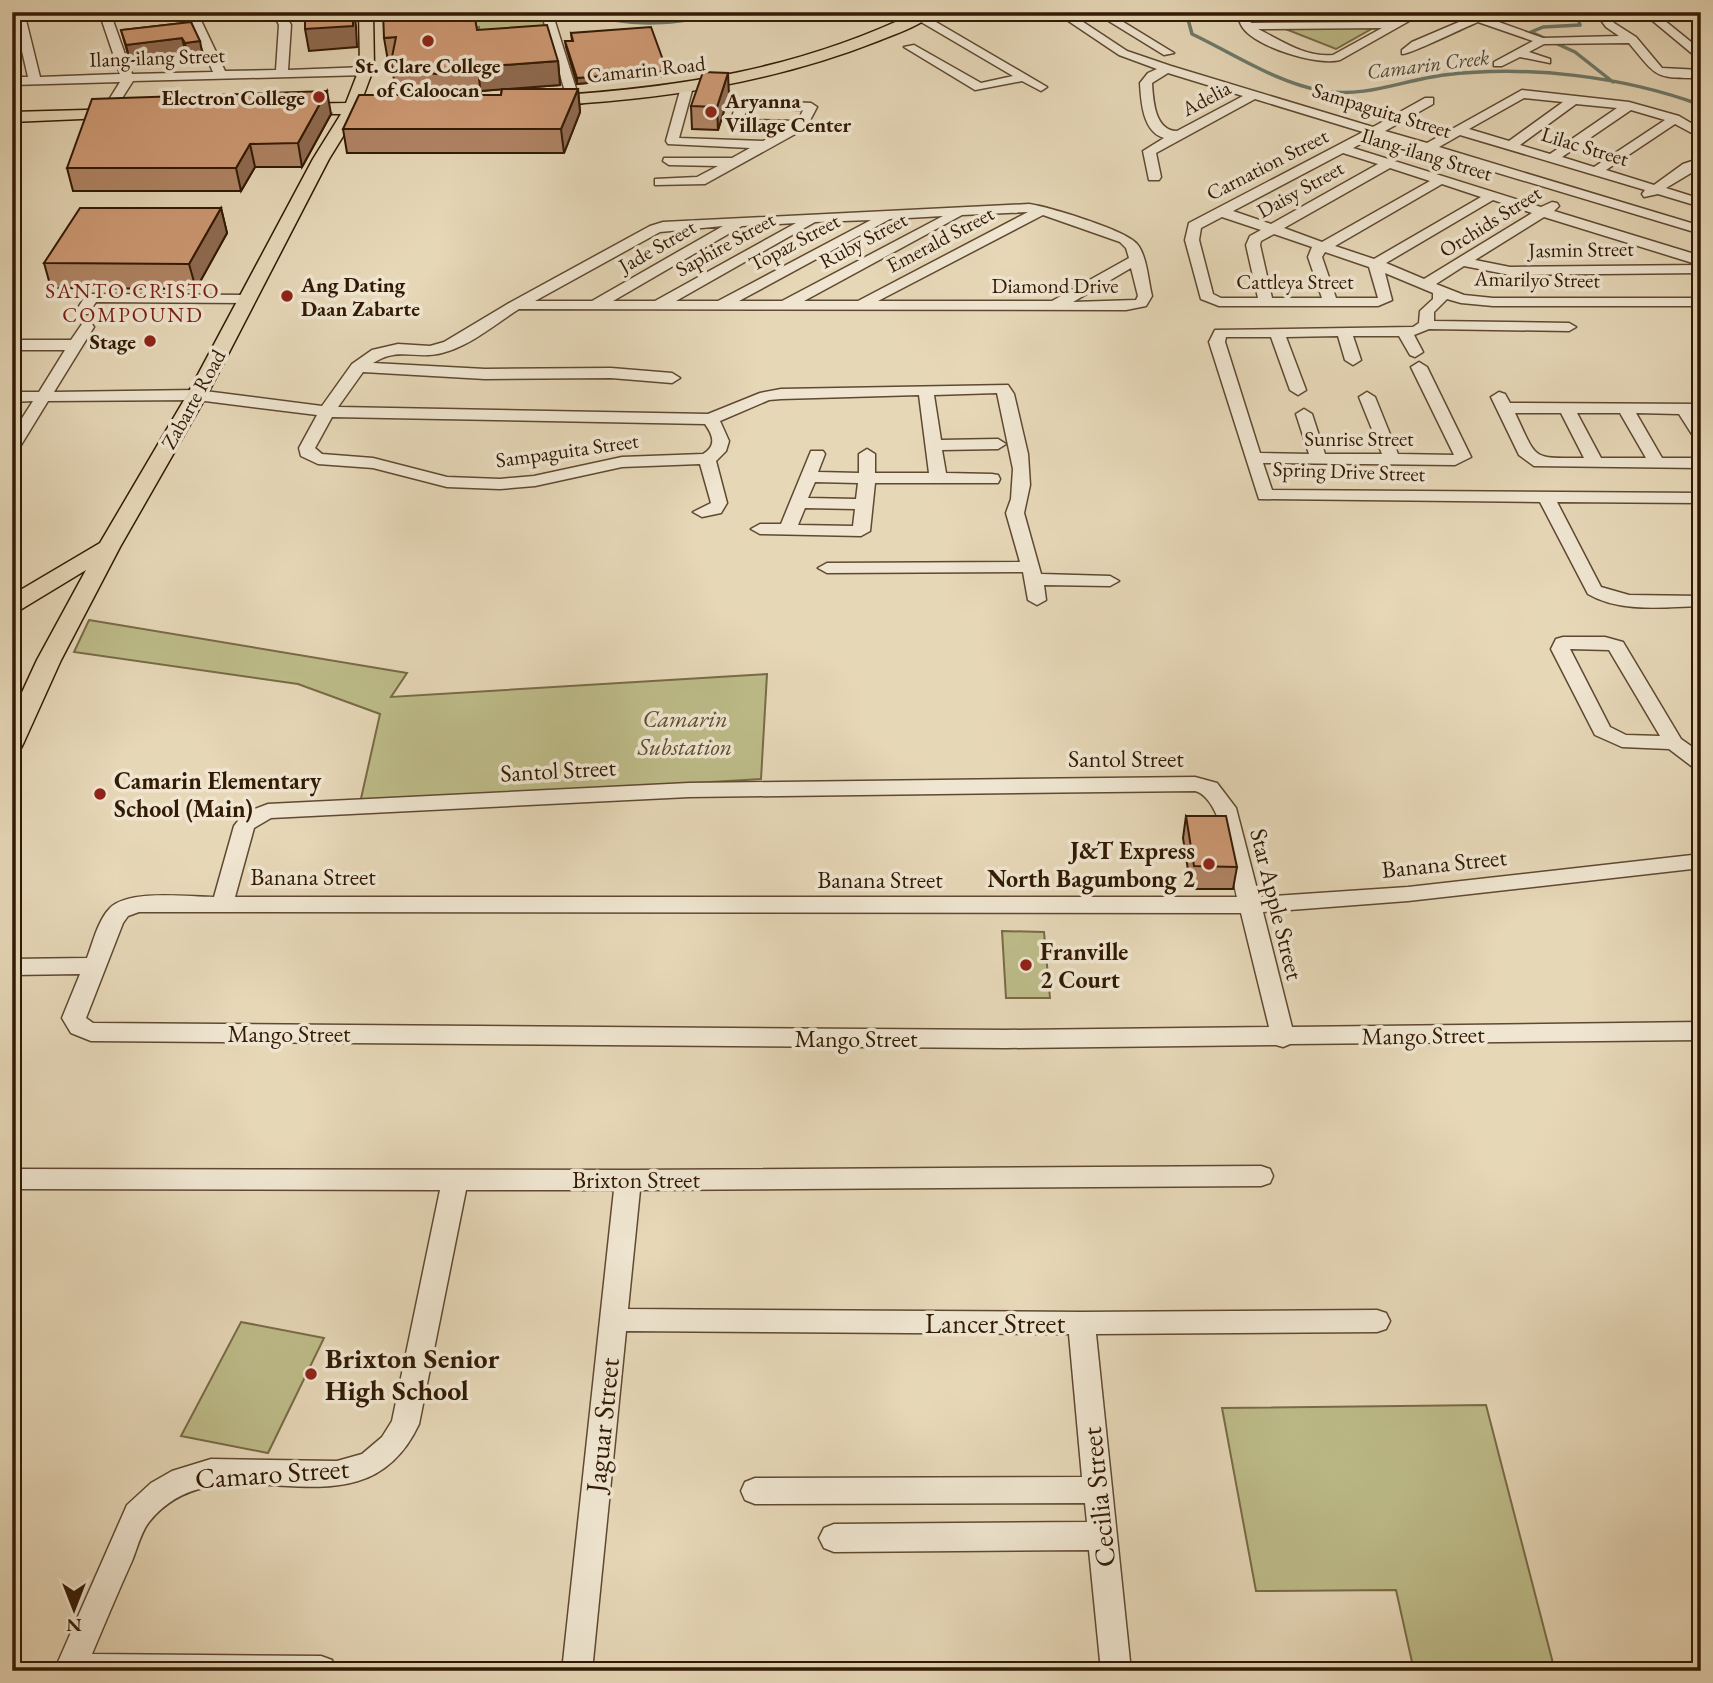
<svg xmlns="http://www.w3.org/2000/svg" width="1713" height="1683" font-family="'EB Garamond',serif">
<style>
.green{fill:#bdbc89;stroke:#786b46;stroke-width:2}
.lines{fill:none;stroke-linecap:round;stroke-linejoin:round}
.stream{stroke:#6e796b;stroke-width:3.5}
.minor-casing{stroke:#5f4931;stroke-width:3}
.major-casing{stroke:#321a04;stroke-width:3}
.minor{fill:#efe5d0;fill-rule:evenodd}
.major{fill:#e6d7b7;fill-rule:evenodd}
.wall{fill:#b08464;stroke:#321a04;stroke-width:2;fill-rule:evenodd}
.shaded-wall{fill:#906b51;stroke:#321a04;stroke-width:2}
.building{fill:#cd9974;stroke:#321a04;stroke-width:2}
.poi-dot{fill:#8f2418;stroke:#efe5d0;stroke-width:2.5}
.labels{text-anchor:middle;dominant-baseline:central;stroke-width:7;stroke-linejoin:round;paint-order:stroke}
.far-street-label{font-size:21px;fill:#321a04;stroke:#efe5d0}
.far-water-label{font-size:21px;font-style:italic;fill:#504a38;stroke:#efe5d0}
.far-poi-label{font-size:21px;font-weight:bold;fill:#321a04;stroke:#efe5d0;text-anchor:end}
.far-neighbourhood-label{font-size:21px;letter-spacing:2px;fill:#7a1f14;stroke:#efe5d0}
.park-label{font-size:24px;font-style:italic;fill:#5c4b2c;stroke:#efe5d0}
.street-label{font-size:24px;fill:#321a04;stroke:#efe5d0}
.poi-label{font-size:24px;font-weight:bold;fill:#321a04;stroke:#efe5d0;text-anchor:start}
.near-street-label{font-size:28px;fill:#321a04;stroke:#efe5d0}
.near-poi-label{font-size:28px;font-weight:bold;fill:#321a04;stroke:#efe5d0;text-anchor:start}
</style>
<rect width="100%" height="100%" fill="#e6d7b7"/>
<filter id="stains"><feTurbulence type="fractalNoise" baseFrequency=".00286" numOctaves="4"/><feColorMatrix values="0 0 0 0 .2 0 0 0 0 .09 0 0 0 0 .02 0 0 0 .5 -.17"/></filter>
<radialGradient id="worn" r=".72"><stop offset=".6" stop-color="#630" stop-opacity="0"/><stop offset="1" stop-color="#630" stop-opacity=".3"/></radialGradient>
<!-- green -->
<path class="green" d="M447,12H572L586,19L553,20L560,46L480,52L479,27L448,28Z
M1283,28H1373L1336,49Z
M89,620L407,673L391,697L767,674L761,779L360,803L380,714L298,684L74,652Z
M1002,931L1044,932L1050,998H1006Z
M241,1322L324,1338L268,1453L181,1436Z
M1486,1405L1555,1671H1414L1396,1590L1256,1591L1222,1408Z"/>
<g class="lines">
<!-- stream -->
<path class="stream" d="M583,12C633,29 677,24 727,12
M1186,12L1192,34C1234,54 1277,83 1323,91C1365,98 1404,80 1444,75C1528,65 1622,76 1701,105
M1558,12L1578,19L1580,25L1543,27L1531,32L1575,52L1613,82"/>
<!-- minor casing -->
<g class="minor-casing">
<path id="minor" d="M13,12H24L40,77L120,74L99,12H110L132,74L213,72L186,12H197L225,71L276,70L279,25L273,12H284L291,25L288,70L366,67L372,71L366,75L133,81L110,117L106,118L100,114L120,82L12,85V77H28Z
M541,12H552L579,98L577,101L567,98Z
M1055,12H1068L1127,51L1171,66L1373,127L1425,98H1433V104L1385,131L1427,143L1522,90L1629,102L1679,116L1701,129V138L1675,124L1606,170L1654,185L1683,164L1701,158V167L1666,188L1701,199V207L1658,194L1644,197L1642,194L1645,190L1460,135L1439,147L1701,226V234L1375,136L1353,148L1541,207L1552,202L1557,203L1559,206L1554,211L1701,256V273L1510,275L1464,266L1436,284L1464,295L1493,298H1701V306H1493L1461,303L1447,299L1434,312V321L1569,323L1576,327L1569,331L1429,329L1414,335L1423,352L1415,357L1410,355L1399,336H1353L1361,360L1353,365L1345,360L1338,336L1286,337L1306,390L1298,395L1290,390L1271,337H1226L1225,342L1260,453L1309,454L1296,414L1304,409L1312,414L1325,454H1382L1359,397L1367,392L1375,397L1398,454L1454,455L1411,367L1419,362L1427,367L1471,457L1455,465L1263,463L1272,490L1701,493V503L1557,502L1601,587L1629,595L1701,596V606C1664,607 1620,613 1588,594L1540,502L1259,499L1209,342L1215,330L1413,327L1419,323L1420,311L1433,299V293L1385,273L1392,300L1378,306H1219L1201,299L1185,240L1189,223L1363,132L1255,99L1156,153L1161,177L1159,180H1149L1143,151L1164,138C1143,132 1141,102 1140,83L1148,73L1157,69L1119,55ZM1168,73L1243,96L1177,131C1155,131 1153,101 1152,83ZM1524,98L1563,102L1509,141L1469,129ZM1576,104L1617,108L1550,154L1520,145ZM1631,110L1665,120L1594,167L1562,157ZM1343,153L1378,164L1271,224L1233,211ZM1390,168L1430,181L1322,242L1284,228ZM1442,184L1481,197L1374,259L1335,246ZM1493,200L1532,213L1424,279L1386,263ZM1222,217L1261,230L1250,236L1246,245L1258,298H1221L1213,294L1199,240L1201,228ZM1544,217L1696,264L1699,265L1510,267L1475,260ZM1274,234L1312,247L1308,257L1322,298H1272L1260,245L1261,241ZM1325,252L1369,267L1378,298H1336L1322,257Z
M1094,12H1107L1174,53L1164,55Z
M1237,12H1248L1251,23L1394,22L1411,12H1425L1340,60C1316,66 1257,47 1243,28C1240,24 1238,17 1237,12ZM1382,28L1333,55C1306,58 1282,41 1258,29Z
M1449,12L1482,16L1543,38L1619,36L1606,27L1595,12H1606L1614,23L1636,37L1662,68L1701,70V78C1654,78 1658,78 1629,43L1544,44L1529,52L1550,59V63L1520,57L1502,66H1494V62L1533,41L1478,22C1465,27 1409,55 1402,54V50L1412,42L1466,19Z
M1642,12H1654L1701,50V61Z
M1682,12H1694L1701,17V26Z
M916,15H924L1047,87L1041,91L1022,81L975,90L904,47L914,45L981,83L1013,76L916,19Z
M687,83L693,87L679,138L763,141L786,129L732,127L730,124L736,104L742,100L811,103L817,107L806,128L705,184L655,185V179L697,177L718,166L669,165L663,161L664,158H732L750,148L668,144L666,141L681,87ZM747,108L803,110L798,121L743,120Z
M1029,204C1049,207 1126,230 1137,244C1147,256 1148,280 1152,296L1146,306L1126,310L519,309C495,324 470,346 442,353C415,360 399,346 373,363L485,369L611,368L672,373L680,378L672,383L611,378L485,379L363,372L338,407L708,414L760,393L781,389L1008,385L1014,394L1028,454L1030,485L1024,513L1041,574L1110,576L1119,581L1110,586L1044,585L1046,600L1037,605L1028,600L1023,572L827,573L818,568L827,563L1020,562L1006,513L1011,499L1013,469L997,393L934,395L941,440L998,439L1006,444L998,449L942,450L946,473L992,474L998,475L1000,479L998,483H875L870,531L861,536L760,534L751,529L760,524H781L811,451H823L825,454L818,472L859,473V454L867,449L875,454V473H929L919,395L781,399L769,400L720,421L729,441L726,451L716,461L727,503L721,513L702,517L693,512L711,503L700,464L622,467L535,486L500,489L447,487L373,468L318,464L301,456L299,448L317,415L197,400L48,401L18,450L12,452V434L33,401L12,402V392H39L65,350H12V340H71L82,324H92L94,327L54,392L197,390L322,406L352,364L372,350L398,344L430,346L444,342L511,302L650,226L663,222ZM1028,212L858,301H804L962,215ZM1043,215L1120,242L1126,248L1129,258L1052,301H878ZM943,216L782,301H739L890,219ZM871,220L718,301H676L815,222ZM796,223L655,301H613L742,226ZM723,226L592,301H535L660,232ZM1131,268L1138,296L1136,300L1073,302ZM332,417L705,424C713,435 717,446 703,454L622,457L534,476L500,479L447,477L373,458L322,454L315,448ZM815,482L858,483L856,499L808,498ZM805,508L855,509L853,526L798,525Z
M91,294L248,295L255,299L248,303L96,302L88,314H78L76,311L86,295Z
M1499,392L1505,394L1510,403L1701,404V414H1695L1701,423V441L1695,439L1679,414L1636,413L1662,458H1701V468L1534,466L1519,455L1491,397ZM1515,413H1561L1584,458C1530,458 1538,461 1515,413ZM1577,413H1620L1646,458H1601Z
M1563,637H1605L1623,642L1681,739L1701,753V769L1694,768L1669,749L1622,747L1595,735L1551,649L1556,639ZM1570,649L1609,650L1660,736L1626,735L1610,727Z
M1195,777L1217,783L1236,808L1259,897L1408,887L1701,854V868L1408,901L1263,912L1292,1027L1701,1022V1040L1290,1044L1283,1047L1276,1045L1006,1048L91,1041L71,1033L62,1018L80,974L12,975V959L87,958C93,942 98,920 110,908C129,889 188,897 214,897L234,826L244,813L268,804L689,783ZM1195,791C1223,798 1231,871 1237,897H235L254,828L271,818L689,797ZM139,912L1241,913L1269,1027L1006,1030L93,1023L86,1018L123,923L128,916Z
M1261,1166L1270,1169L1273,1176L1270,1183L1261,1186L640,1190L628,1309L1081,1312L1377,1310L1386,1313L1390,1321L1386,1329L1377,1332L1096,1334L1131,1671H1101L1089,1550L834,1552L824,1548L819,1538L824,1528L834,1524L1087,1522L1085,1503L755,1504L745,1500L741,1491L745,1482L755,1478L1082,1477L1069,1334L626,1331L592,1671H562L614,1190H466L419,1424C360,1550 222,1431 149,1522C141,1532 137,1549 132,1561C118,1592 105,1623 92,1654L321,1656L332,1660L336,1671H54L127,1505L151,1483L172,1471L211,1459L337,1461L362,1454L382,1437L392,1421L440,1190L12,1189V1169L628,1170Z"/>
</g>
<!-- major casing -->
<g class="major-casing">
<path id="major" d="M359,12H373L374,67L361,102L388,101L396,106L388,111L358,112L329,159L207,395L120,547L61,660L24,742L21,748L12,750V714L37,660L86,570L20,610L12,612V595L100,543L187,395L313,159L341,114H294L286,109L294,104L346,103L360,67Z
M917,12H936C922,25 896,34 878,41C784,78 685,96 585,103C572,104 548,110 538,101L546,96C678,88 797,70 917,12Z
M122,109L127,111L130,114L127,117L12,122V112Z"/>
</g>
<!-- minor -->
<use href="#minor" class="minor"/>
<!-- major -->
<use href="#major" class="major"/>
</g>
<!-- wall -->
<path class="wall" d="M191,22L203,57L188,59L186,54L130,61L121,30Z
M477,30L558,61L560,85L503,89H578L580,112L564,153H347L343,129L428,95L395,86L391,61H388L384,38ZM502,89L501,95H481V91Z
M571,33L667,71V76L577,84L566,47L565,41H572Z
M729,95L718,130L692,129L691,106Z
M331,114L302,167H255L241,191H73L67,168Z
M221,208L227,233L196,289L51,288L44,263Z
M1186,816L1237,867L1233,889H1191L1183,838Z"/>
<!-- shaded-wall -->
<path class="shaded-wall" d="M354,12L356,26L357,47L309,51L305,29Z
M182,38L186,54L130,61L126,45Z
M200,41L203,57L188,59L185,43Z
M558,61L560,85L481,91V97L478,67Z
M667,71V76L577,84V78Z
M728,73L729,95L718,130L717,107Z
M578,89L580,112L564,153L561,129Z
M327,91L331,114L302,167L298,143Z
M250,144L255,167L241,191L236,168Z
M221,208L227,233L196,289L189,264Z"/>
<!-- building -->
<path class="building" d="M305,12H353V26L305,29Z
M383,12H474L477,30L547,25L558,61L478,67V73L435,74L391,62L396,37L384,38Z
M191,22L200,41L185,43L182,38L126,45L121,30Z
M651,27L667,71L577,78L565,41H573L571,33Z
M703,72L728,73L717,107L691,106Z
M502,89H578L561,129H343L359,95H501Z
M327,91L298,143L250,144L236,168H67L92,99Z
M80,208H221L189,264L44,263Z
M1186,816H1226L1237,867L1194,866Z"/>
<!-- markers -->
<g class="poi-dot">
<circle cx="428" cy="41" r="7"/>
<circle cx="319" cy="97" r="7"/>
<circle cx="711" cy="112" r="7"/>
<circle cx="287" cy="296" r="7"/>
<circle cx="150" cy="341" r="7"/>
<circle cx="100" cy="794" r="7"/>
<circle cx="1209" cy="864" r="7"/>
<circle cx="1026" cy="965" r="7"/>
<circle cx="311" cy="1374" r="7"/>
</g>
<g class="labels">
<!-- far-street labels -->
<g class="far-street-label">
<text transform="translate(157 57) rotate(-2)">Ilang-ilang Street</text>
<text transform="translate(646 69) rotate(-6)">Camarin Road</text>
<text transform="translate(1206 98) rotate(-28)">Adelia</text>
<text transform="translate(1382 110) rotate(17)">Sampaguita Street</text>
<text transform="translate(1585 146) rotate(17)">Lilac Street</text>
<text transform="translate(1427 154) rotate(17)">Ilang-ilang Street</text>
<text transform="translate(1267 164) rotate(-27)">Carnation Street</text>
<text transform="translate(1300 189) rotate(-29)">Daisy Street</text>
<text transform="translate(1490 221) rotate(-32)">Orchids Street</text>
<text transform="translate(940 239) rotate(-28)">Emerald Street</text>
<text transform="translate(863 240) rotate(-28)">Ruby Street</text>
<text transform="translate(794 242) rotate(-28)">Topaz Street</text>
<text transform="translate(725 244) rotate(-29)">Saphire Street</text>
<text transform="translate(657 246) rotate(-30)">Jade Street</text>
<text transform="translate(1581 249) rotate(-1)">Jasmin Street</text>
<text transform="translate(1537 279) rotate(1)">Amarilyo Street</text>
<text x="1295" y="281">Cattleya Street</text>
<text x="1055" y="285">Diamond Drive</text>
<text transform="translate(193 399) rotate(-61)">Zabarte Road</text>
<text x="1359" y="438">Sunrise Street</text>
<text transform="translate(567 450) rotate(-8)">Sampaguita Street</text>
<text transform="translate(1349 471) rotate(2)">Spring Drive Street</text>
</g>
<!-- far-water labels -->
<g class="far-water-label">
<text transform="translate(1428 64) rotate(-7)">Camarin Creek</text>
</g>
<!-- far-poi labels -->
<g class="far-poi-label">
<text x="428" y="65" text-anchor="middle">St. Clare College<tspan x="428" dy="24">of Caloocan</tspan></text>
<text x="305" y="97">Electron College</text>
<text x="725" y="100" text-anchor="start">Aryanna<tspan x="725" dy="24">Village Center</tspan></text>
<text x="301" y="284" text-anchor="start">Ang Dating<tspan x="301" dy="24">Daan Zabarte</tspan></text>
<text x="136" y="341">Stage</text>
</g>
<!-- far-neighbourhood labels -->
<g class="far-neighbourhood-label">
<text x="133" y="290">SANTO CRISTO<tspan x="133" dy="24">COMPOUND</tspan></text>
</g>
<!-- park labels -->
<g class="park-label">
<text x="685" y="718">Camarin<tspan x="685" dy="28">Substation</tspan></text>
</g>
<!-- street labels -->
<g class="street-label">
<text x="1126" y="758">Santol Street</text>
<text transform="translate(558 770) rotate(-3)">Santol Street</text>
<text transform="translate(1444 863) rotate(-6)">Banana Street</text>
<text x="313" y="876">Banana Street</text>
<text x="880" y="879">Banana Street</text>
<text transform="translate(1277 904) rotate(76)">Star Apple Street</text>
<text x="289" y="1033">Mango Street</text>
<text transform="translate(1423 1035) rotate(-1)">Mango Street</text>
<text x="856" y="1038">Mango Street</text>
<text x="636" y="1179">Brixton Street</text>
</g>
<!-- poi labels -->
<g class="poi-label">
<text x="114" y="780">Camarin Elementary<tspan x="114" dy="28">School (Main)</tspan></text>
<text x="1195" y="850" text-anchor="end">J&amp;T Express<tspan x="1195" dy="28">North Bagumbong 2</tspan></text>
<text x="1040" y="951">Franville<tspan x="1040" dy="28">2 Court</tspan></text>
</g>
<!-- near-street labels -->
<g class="near-street-label">
<text x="995" y="1323">Lancer Street</text>
<text transform="translate(602 1425) rotate(-84)">Jaguar Street</text>
<text transform="translate(272 1473) rotate(-4)">Camaro Street</text>
<text transform="translate(1098 1497) rotate(-96)">Cecilia Street</text>
</g>
<!-- near-poi labels -->
<g class="near-poi-label">
<text x="325" y="1358">Brixton Senior<tspan x="325" dy="32">High School</tspan></text>
</g>
</g>
<!-- margin -->
<rect width="1713" height="1683" fill="none" stroke="#e6d7b7" stroke-width="42"/>
<rect x="14" y="14" width="1685" height="1655" fill="none" stroke="#321a04" stroke-width="3.5"/>
<rect x="21" y="21" width="1671" height="1641" fill="none" stroke="#321a04" stroke-width="2"/>
<!-- north arrow -->
<g transform="translate(74 1609) rotate(180)" stroke="#efe5d0" stroke-width="5" paint-order="stroke">
<path d="M0-5L12 26L0 18L-12 26Z" fill="#321a04"/>
<text y="-10" font-size="19" font-weight="bold" text-anchor="middle" fill="#321a04">N</text>
</g>
<rect width="100%" height="100%" filter="url(#stains)"/>
<rect width="100%" height="100%" fill="url(#worn)"/>
</svg>
